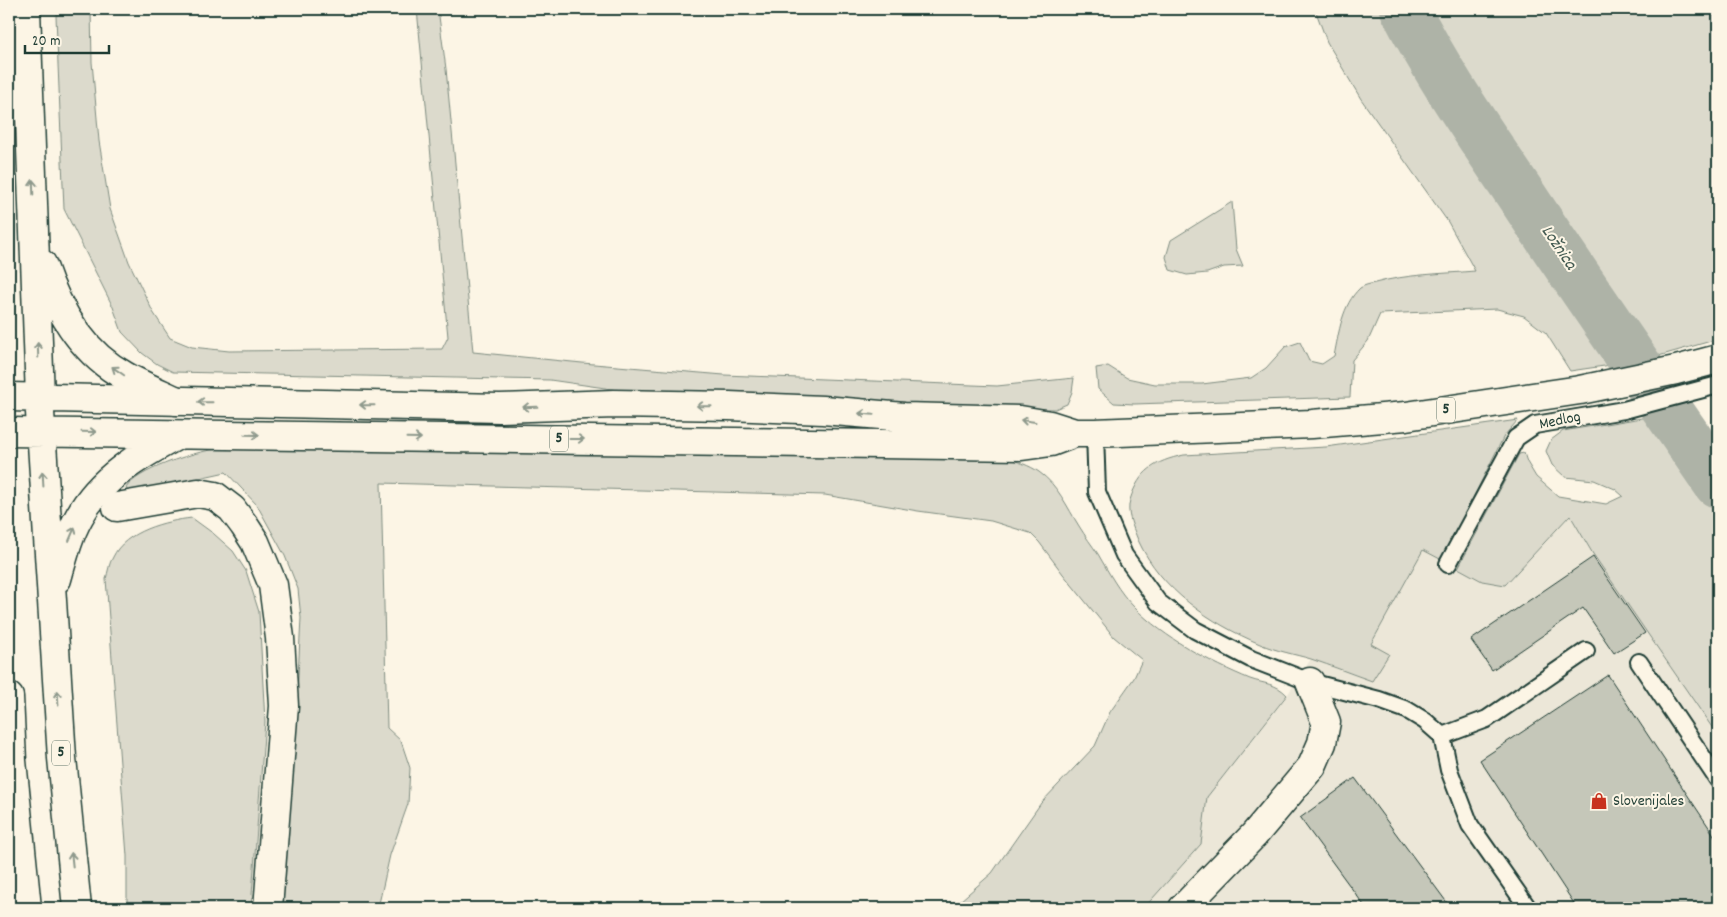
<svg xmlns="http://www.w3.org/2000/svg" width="1727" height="917" font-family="Dekko,sans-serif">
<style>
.built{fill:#ece7d8}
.green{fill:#dcdacc;stroke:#7e8c80}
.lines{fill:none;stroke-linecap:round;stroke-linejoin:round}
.river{stroke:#aeb3a7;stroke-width:50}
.building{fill:#c5c7b9;stroke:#1f3d34}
.service-casing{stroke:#1f3d34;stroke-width:20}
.minor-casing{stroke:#1f3d34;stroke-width:31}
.secondary-casing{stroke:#1f3d34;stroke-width:31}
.primary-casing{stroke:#1f3d34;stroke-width:31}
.service{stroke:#fcf5e5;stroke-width:16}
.minor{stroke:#fcf5e5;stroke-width:28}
.secondary{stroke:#fcf5e5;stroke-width:28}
.primary{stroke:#fcf5e5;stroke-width:28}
.oneway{stroke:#8e998c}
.labels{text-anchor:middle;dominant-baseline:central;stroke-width:4;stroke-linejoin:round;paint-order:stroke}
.shield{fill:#fcf5e5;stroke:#617469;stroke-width:1}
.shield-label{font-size:15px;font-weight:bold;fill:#1f3d34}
.street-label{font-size:16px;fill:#1f3d34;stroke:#fcf5e5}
.poi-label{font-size:16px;fill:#1f3d34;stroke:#fcf5e5;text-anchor:start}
.water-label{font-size:18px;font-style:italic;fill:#435a51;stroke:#fcf5e5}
</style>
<rect width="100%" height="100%" fill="#fcf5e5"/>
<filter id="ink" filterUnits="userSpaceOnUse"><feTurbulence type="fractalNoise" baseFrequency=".02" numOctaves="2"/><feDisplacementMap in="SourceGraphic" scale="10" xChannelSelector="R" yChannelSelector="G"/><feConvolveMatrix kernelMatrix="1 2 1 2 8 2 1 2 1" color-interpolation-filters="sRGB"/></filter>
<g filter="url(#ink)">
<!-- built -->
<path class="built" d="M1570,515L1593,554L1718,736V908H1144L1201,844L1207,797L1284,700L1311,659L1372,681L1371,645L1423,549L1482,581L1505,585Z"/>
<!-- green -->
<path class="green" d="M60,9H91L92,62L99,141L110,209L129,262L153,312L170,338L192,347L229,351L442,349L448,337L417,9H438L446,69L473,352L582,363L724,375L997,386L1074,378L1072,392L1067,404L1055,409L1005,408L653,395L550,380L173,372L157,364L142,353L122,332L113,307L64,209L56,16Z
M1315,9H1386L1391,20L1430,87L1618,364L1570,371L1546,333L1524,316L1497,309L1380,314L1368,341L1352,360L1350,397L1134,404L1114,403L1098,389L1096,368L1108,366L1127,378L1155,384H1202L1251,378L1266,368L1285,347L1300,342L1309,361L1322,364L1334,356C1339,332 1342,305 1360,288C1364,285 1370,284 1375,283C1407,274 1441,274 1475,271L1448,222L1361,99L1327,42Z
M1413,9H1718V339L1648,359L1457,83L1436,50Z
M1232,202L1236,249L1243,266L1224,267L1207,273L1187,275L1170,270L1166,257L1171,240Z
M1660,415L1718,503V736L1593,554L1570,515L1505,585L1482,581L1458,568L1519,454L1524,453L1527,462L1536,477L1558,496L1606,504L1623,496L1615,489L1594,480L1565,477L1552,465L1546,451L1551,440L1563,431Z
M1518,420L1504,436L1442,560L1423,550L1371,644L1389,654L1372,681C1352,674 1332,666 1311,659C1294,654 1276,651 1260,644C1210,623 1161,590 1138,540C1133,527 1126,513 1130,500C1139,471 1155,461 1184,455L1326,447Z
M254,449L504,453L621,452L1008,458C1018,462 1029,465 1039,472C1058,485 1067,507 1079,526C1085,536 1092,545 1098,554C1109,573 1119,592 1134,607C1164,638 1211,663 1250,679C1264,684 1276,683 1287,695L1207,797L1201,844L1144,908H952L992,873L1041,803L1095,746L1110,712L1134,678L1142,660L1114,637L1063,574L1039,542L1030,533L991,521L918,511L825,495L381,483L387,728L401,741L410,768L408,804L390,855L378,908H279L296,715L301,618L298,589L285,556L257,505L226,472L190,480L170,491L129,493L126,488C136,471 191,453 211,450C225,448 240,449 254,449Z
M192,518L214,534L233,551L246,571L259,612L265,722L251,908H127V856L106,579C108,572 109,563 113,557C125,531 165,521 192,518Z"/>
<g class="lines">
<!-- river -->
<path class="river" d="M1405,9C1438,74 1480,134 1521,195C1585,292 1652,387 1718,483"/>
</g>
<!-- building -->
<path class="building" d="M1593,557L1645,633L1614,653L1583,608L1492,670L1471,640Z
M1608,675L1718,841V908H1577L1480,760Z
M1355,778L1451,908H1366L1300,818Z"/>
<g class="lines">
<!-- service casing -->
<g class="service-casing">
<path id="service" d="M1095,433L1097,492L1124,555L1158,602L1195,630L1251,659L1310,682L1379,700L1407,710L1425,721L1442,736L1449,770L1470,825L1528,908
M1448,564L1516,438L1535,425L1624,410L1718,385
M1639,662L1718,780
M1442,736L1487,719L1586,651"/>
</g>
<!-- minor casing -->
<g class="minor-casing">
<path id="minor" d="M117,507L198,493L215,496L232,509L244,525L255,542L273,585L280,638L284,706L268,908
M1183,908L1254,835L1312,766L1322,743L1326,722L1310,682"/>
</g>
<!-- secondary casing -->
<g class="secondary-casing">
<path id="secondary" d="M26,9L40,398
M42,264C57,309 82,353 125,376C141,385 160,393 177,401"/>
</g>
<!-- primary casing -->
<g class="primary-casing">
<path id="primary" d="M9,397L500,408L614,404L729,406L823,410L904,417L1020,420L1050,425L1075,433H1095L1312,424L1406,416L1580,390L1676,370L1718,359
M40,412L62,758L77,908
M9,432L1022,446L1051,442L1075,433
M57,579C63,558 68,537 79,517C100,478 140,455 178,435
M9,697L12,761L27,908"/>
</g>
<!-- service -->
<use href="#service" class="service"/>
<!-- minor -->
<use href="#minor" class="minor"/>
<!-- secondary -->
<use href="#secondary" class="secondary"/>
<!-- primary -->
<use href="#primary" class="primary"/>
</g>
<!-- one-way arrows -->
<defs><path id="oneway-shaft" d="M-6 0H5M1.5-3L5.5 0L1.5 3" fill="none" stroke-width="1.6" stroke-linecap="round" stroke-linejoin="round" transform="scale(1.25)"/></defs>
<g class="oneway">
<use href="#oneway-shaft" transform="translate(33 187) rotate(-92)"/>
<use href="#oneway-shaft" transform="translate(38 350) rotate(-92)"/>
<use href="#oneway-shaft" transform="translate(118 371) rotate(-145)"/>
<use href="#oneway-shaft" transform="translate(205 402) rotate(-179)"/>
<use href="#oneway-shaft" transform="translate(367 405) rotate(-179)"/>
<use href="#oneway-shaft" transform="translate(704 406) rotate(-179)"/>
<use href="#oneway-shaft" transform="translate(530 407) rotate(178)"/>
<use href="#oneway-shaft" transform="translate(866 414) rotate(-175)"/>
<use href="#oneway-shaft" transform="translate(1028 421) rotate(-172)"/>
<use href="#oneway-shaft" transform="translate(89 432) rotate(1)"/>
<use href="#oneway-shaft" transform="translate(252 435) rotate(1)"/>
<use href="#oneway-shaft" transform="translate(414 438) rotate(1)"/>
<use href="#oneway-shaft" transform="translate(577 439)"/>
<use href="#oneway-shaft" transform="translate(43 479) rotate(-93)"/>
<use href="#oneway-shaft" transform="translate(72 534) rotate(-67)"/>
<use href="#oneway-shaft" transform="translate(58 698) rotate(-93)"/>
<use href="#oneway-shaft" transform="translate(72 860) rotate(-96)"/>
</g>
</g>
<!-- icons -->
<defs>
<g id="shop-bare" transform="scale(1.35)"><path d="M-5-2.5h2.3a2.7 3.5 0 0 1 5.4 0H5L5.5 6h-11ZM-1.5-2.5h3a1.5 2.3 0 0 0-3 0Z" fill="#c8321e" stroke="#fcf5e5" stroke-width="2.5" paint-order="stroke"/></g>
</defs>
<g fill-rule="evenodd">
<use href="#shop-bare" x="1599" y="801"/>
</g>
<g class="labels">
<!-- shield labels -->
<g class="shield">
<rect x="1437" y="397.5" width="18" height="25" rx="4"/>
<rect x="550" y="426.5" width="18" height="25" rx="4"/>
<rect x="52" y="740.5" width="18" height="25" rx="4"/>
</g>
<g class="shield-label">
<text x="1446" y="410">5</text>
<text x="559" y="439">5</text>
<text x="61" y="753">5</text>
</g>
<!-- street labels -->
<g class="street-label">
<text transform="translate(1560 421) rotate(-11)">Medlog</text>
</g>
<!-- poi labels -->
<g class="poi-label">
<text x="1613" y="801">Slovenijales</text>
</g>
<!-- water labels -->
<g class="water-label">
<text transform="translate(1558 248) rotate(56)">Ložnica</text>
</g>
</g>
<!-- margin -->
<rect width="1727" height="917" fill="none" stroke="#fcf5e5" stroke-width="30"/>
<rect x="15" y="15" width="1697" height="887" fill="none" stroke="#1f3d34" stroke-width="2" filter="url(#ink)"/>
<!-- scale -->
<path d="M25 45v8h84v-8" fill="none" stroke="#1f3d34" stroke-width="2.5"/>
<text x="32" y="45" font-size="15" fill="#1f3d34" stroke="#fcf5e5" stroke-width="4" paint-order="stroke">20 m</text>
</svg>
